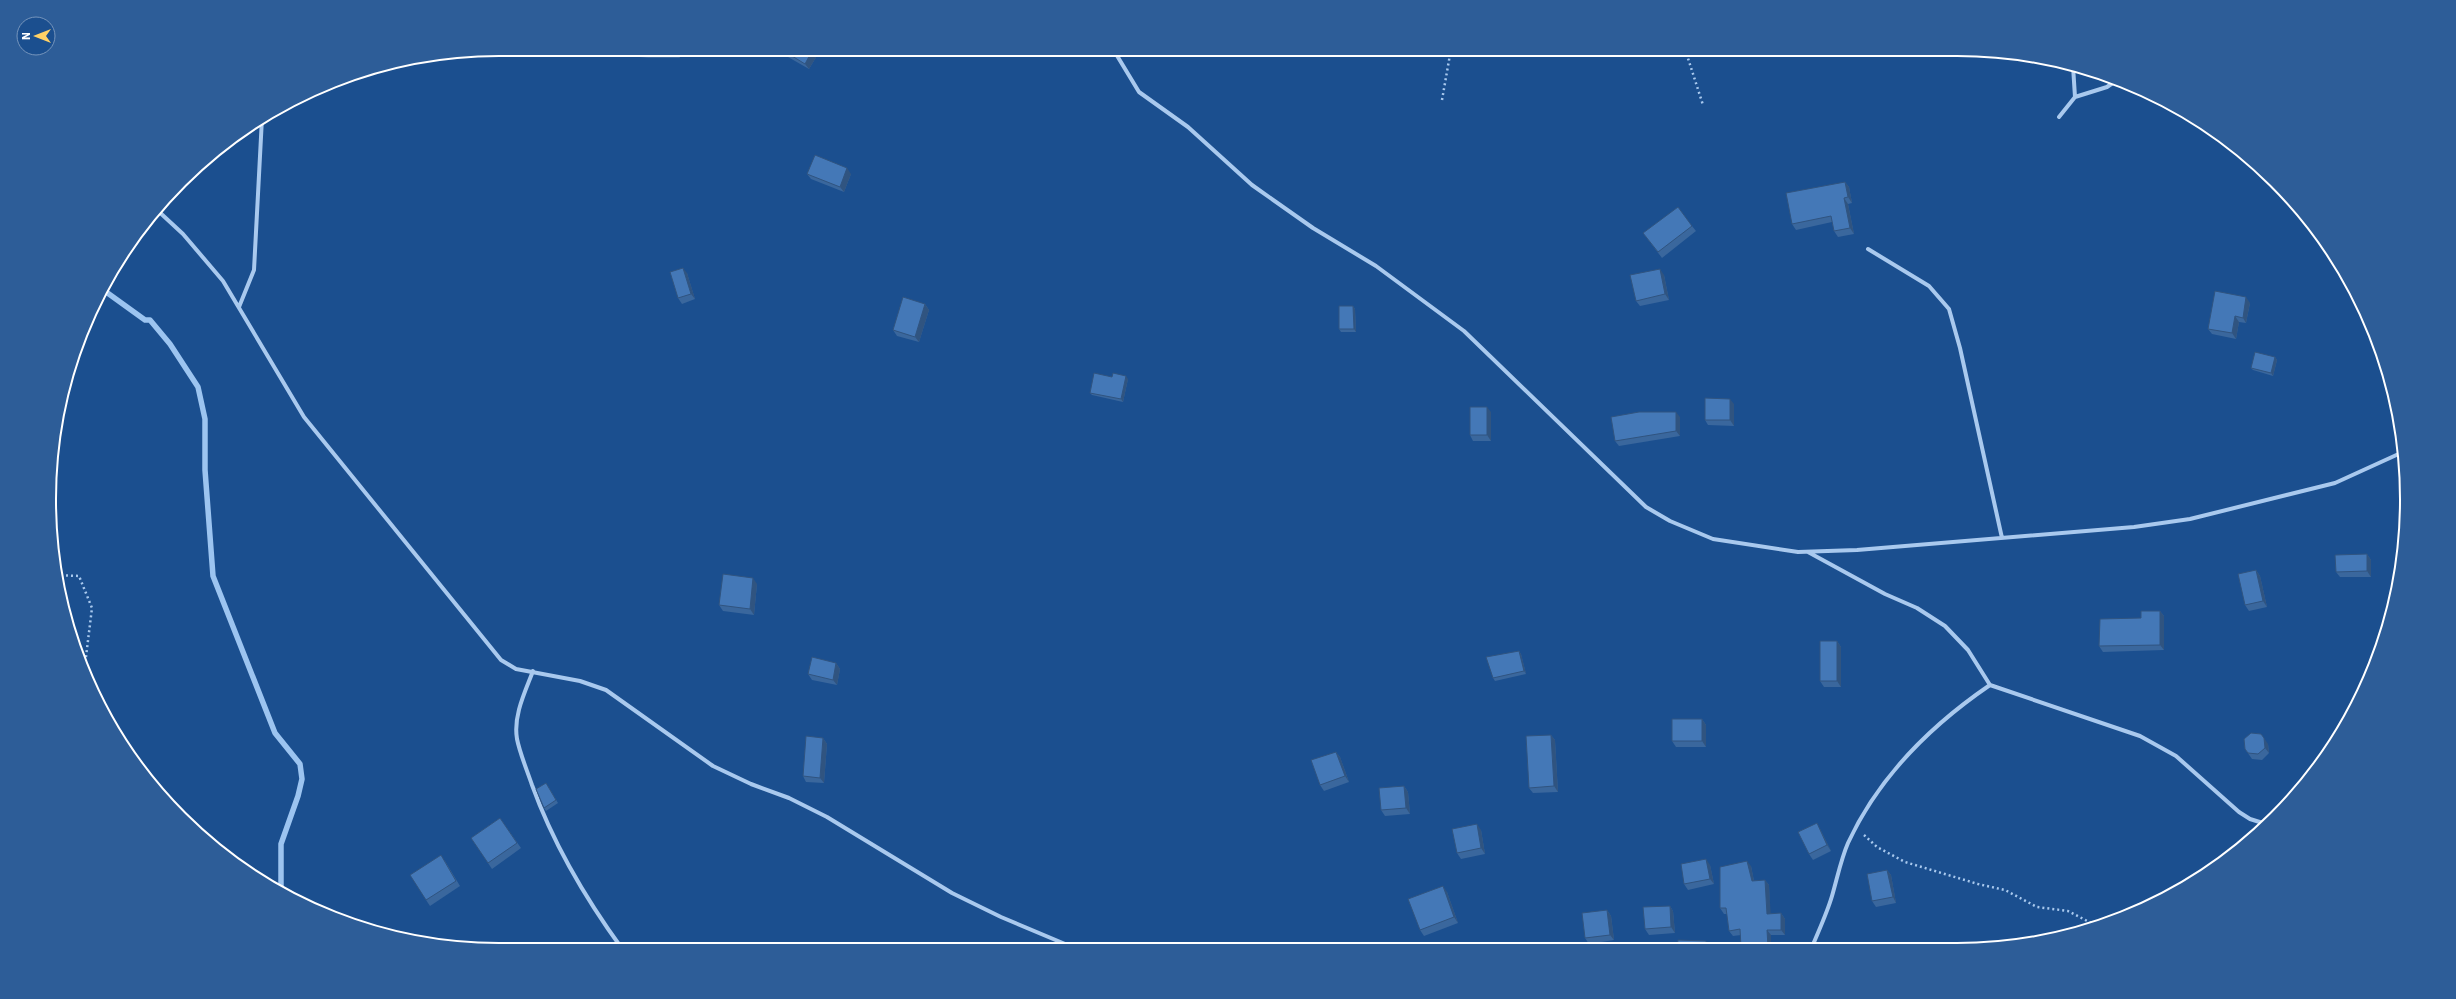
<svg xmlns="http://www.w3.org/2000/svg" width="2456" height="999" font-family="'IBM Plex Sans',sans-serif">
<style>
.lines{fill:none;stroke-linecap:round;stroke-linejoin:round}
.stream{stroke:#9cc4f0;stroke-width:5.5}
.path{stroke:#a9c9ee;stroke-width:2.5;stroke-dasharray:2 3;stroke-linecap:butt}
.minor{stroke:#a9c9ee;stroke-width:4}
.wall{fill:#3a679d}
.shaded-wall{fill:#305480}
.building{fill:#4478b7;stroke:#305480}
.rim{fill:none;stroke:#fff;stroke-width:2}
</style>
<rect width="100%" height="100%" fill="#1b4f8f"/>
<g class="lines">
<!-- stream -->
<path class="stream" d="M102,289L145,320H150L170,344L198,387L205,419V470L213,576L275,733L300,764L302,779L298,796L281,844V893"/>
<!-- path -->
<path class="path" d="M1685,49L1703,105
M1442,100L1451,49
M56,575L79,576L92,608L84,673
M1864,835L1877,847L1905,862L1978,884L2005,890L2037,907L2068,911L2095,925"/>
<!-- minor -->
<path class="minor" d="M1113,49L1139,92L1188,127L1252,185L1313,228L1376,266L1464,331L1646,507L1670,521L1713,539L1798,552L1857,550L2134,527L2190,519L2335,483L2403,452
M2075,97L2107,87L2117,80
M2059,117L2075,97L2073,66
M156,209L183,234L223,281L304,417L501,660L516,669L580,681L606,690L713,766L751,784L789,798L827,817L952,893L1001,917L1077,949
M1868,249L1929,286L1949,309L1960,348L2002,538
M239,307L254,270L262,118
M1808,552L1885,594L1917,608L1945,626L1968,650L1990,685C1930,726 1879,776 1848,843C1841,859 1837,879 1832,896C1827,913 1819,930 1812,947
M533,671C525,692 513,716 517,739C520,754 527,770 532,785C554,846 585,898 623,950
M1990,685L2140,736L2176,756L2239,812L2250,819L2266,824"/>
</g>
<!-- wall -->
<path class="wall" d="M609,49H680V58H648L612,54Z
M785,49H821L809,69L788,57L784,51Z
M807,174H851L844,192L811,179Z
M1845,182L1849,187L1852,203L1848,204L1854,234L1838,237L1834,231L1832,222L1796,230L1792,224Z
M1692,226L1696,231L1662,258L1643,233Z
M687,273L695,299L682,304L678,298Z
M1664,275L1669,300L1640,306L1636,301Z
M2250,303L2246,323L2239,322L2236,339L2212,334L2208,329Z
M925,304L929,310L919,342L897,336L893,330Z
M1353,306L1355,309L1356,332H1341L1339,329Z
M2275,357L2277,360L2273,376L2253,370L2251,368Z
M1112,377L1128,379L1123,402L1092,395L1090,393Z
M1734,404V426L1708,425L1705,420Z
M1491,412V441H1473L1470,435Z
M1680,417V436L1619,446L1615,441Z
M2367,554L2371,560V577H2340L2336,572Z
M2256,570L2260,576L2267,607L2249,611L2245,605Z
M757,584L754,615L723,611L719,605Z
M2160,611L2164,616V650L2103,652L2099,646L2141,618Z
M1837,641L1841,647V687H1824L1820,681Z
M1519,651L1521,654L1526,674L1495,681L1493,678Z
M836,663L840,669L837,685L812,680L808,674Z
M1702,719L1706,725V747H1676L1672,741Z
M1551,735L1555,740L1558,792L1533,793L1529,788Z
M823,738L827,744L824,783L806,782L803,776Z
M2268,744L2269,753L2262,760L2252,759L2245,749Z
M1336,752L1340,757L1349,782L1324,791L1320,785Z
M546,783L558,803L546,811L544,808Z
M1404,786L1408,792L1410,814L1385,816L1381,810Z
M500,818L521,848L492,869L471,838Z
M1820,829L1831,851L1813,860L1809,854Z
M1481,830L1485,854L1461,859L1457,853Z
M445,861L460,886L430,906L426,900Z
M1710,865L1714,884L1688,890L1684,884Z
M1751,866L1754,881L1765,880L1769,885L1770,914L1781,913L1785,919V935H1741L1733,936L1729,931L1727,914H1724L1720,908Z
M1887,870L1891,875L1896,903L1876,907L1872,901Z
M1447,892L1458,923L1424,936L1420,930Z
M1670,906L1673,911L1675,933L1649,935L1645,929Z
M1607,910L1611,916L1614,940L1589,944L1585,938Z"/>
<!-- shaded-wall -->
<path class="shaded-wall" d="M677,49H680V58L677,53Z
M813,49H821L809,69L805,64Z
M847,168L851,174L844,192L840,187Z
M1845,182L1849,187L1852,203L1848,197Z
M1844,198L1848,204L1854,234L1850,228Z
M683,268L687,273L695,299L691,294Z
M1660,269L1664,275L1669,300L1665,294Z
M2246,297L2250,303L2246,323L2243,318Z
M925,304L929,310L919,342L915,337Z
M1353,306L1355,309L1356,332L1354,329Z
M2235,316L2239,322L2236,339L2232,333Z
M2275,357L2277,360L2273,376L2271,373Z
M1126,376L1128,379L1123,402L1121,399Z
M1730,399L1734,404V426L1730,420Z
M1487,407L1491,412V441L1487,435Z
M1676,412L1680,417V436L1676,431Z
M2367,554L2371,560V577L2367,571Z
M2256,570L2260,576L2267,607L2263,601Z
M753,578L757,584L754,615L750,609Z
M2160,611L2164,616V650L2160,645Z
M1837,641L1841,647V687L1837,681Z
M1519,651L1521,654L1526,674L1524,671Z
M836,663L840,669L837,685L833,680Z
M1702,719L1706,725V747L1702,741Z
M1551,735L1555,740L1558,792L1554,786Z
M823,738L827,744L824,783L820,778Z
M2264,738L2268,744L2269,753L2265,748Z
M1336,752L1340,757L1349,782L1345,776Z
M1404,786L1408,792L1410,814L1406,808Z
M1817,823L1831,851L1827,845Z
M1477,824L1481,830L1485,854L1481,848Z
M1706,859L1710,865L1714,884L1710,879Z
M1747,861L1751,866L1755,886L1752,881Z
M1887,870L1891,875L1896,903L1893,897Z
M1765,880L1769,885L1771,919L1767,914Z
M1443,886L1447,892L1458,923L1454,917Z
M1670,906L1673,911L1675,933L1671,927Z
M1607,910L1611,916L1614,940L1610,935Z
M1781,913L1785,919V935L1781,930Z
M1767,930L1771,935V947H1768Z
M1706,941L1710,946V947H1706Z"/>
<!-- building -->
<path class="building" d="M609,49H677V53H645Z
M785,49H813L805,64L784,51Z
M815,155L847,168L840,187L807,174Z
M1845,182L1848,197L1844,198L1850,228L1834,231L1831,216L1792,224L1786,193Z
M1678,207L1692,226L1658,252L1643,233Z
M683,268L691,294L678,298L670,272Z
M1660,269L1665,294L1636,301L1630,275Z
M2215,291L2246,297L2243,318L2235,316L2232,333L2208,329Z
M903,297L925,304L915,337L893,330Z
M1339,306H1353L1354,329H1339Z
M2255,352L2275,357L2271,373L2251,368Z
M1094,373L1112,377L1113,373L1126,376L1121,399L1090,393Z
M1705,398L1730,399V420H1705Z
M1470,407H1487V435H1470Z
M1639,412H1676V431L1615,441L1611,417Z
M2367,554V571L2336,572L2335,555Z
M2256,570L2263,601L2245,605L2238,574Z
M723,574L753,578L750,609L719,605Z
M2141,611H2160V645L2099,646L2100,619L2141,618Z
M1820,641H1837V681H1820Z
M1519,651L1524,671L1493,678L1486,657Z
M812,657L836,663L833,680L808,674Z
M1672,719H1702V741H1672Z
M2251,733L2261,734L2264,738L2265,748L2258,754L2248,753L2245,749L2244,739Z
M1551,735L1554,786L1529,788L1526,736Z
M806,736L823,738L820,778L803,776Z
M1336,752L1345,776L1320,785L1311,760Z
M546,783L556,800L544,808L536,789Z
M1404,786L1406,808L1381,810L1379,788Z
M500,818L517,843L488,863L471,838Z
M1817,823L1827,845L1809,854L1798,832Z
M1477,824L1481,848L1457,853L1452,829Z
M441,855L456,881L426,900L410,875Z
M1706,859L1710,879L1684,884L1681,864Z
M1747,861L1752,881L1765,880L1767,914L1781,913V930H1767L1768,947H1741L1740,929L1729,931L1726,908H1720V867Z
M1887,870L1893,897L1872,901L1867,874Z
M1443,886L1454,917L1420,930L1408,899Z
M1670,906L1671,927L1645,929L1643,907Z
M1607,910L1610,935L1585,938L1582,913Z
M1678,940L1706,941V947H1677Z"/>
<!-- crop -->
<path d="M0 0H2456V999H0ZM499 56H1957A443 443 0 0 1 2400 499V500A443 443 0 0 1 1957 943H499A443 443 0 0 1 56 500V499A443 443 0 0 1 499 56Z" fill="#2d5d98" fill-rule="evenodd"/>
<path class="rim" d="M499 56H1957A443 443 0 0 1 2400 499V500A443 443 0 0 1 1957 943H499A443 443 0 0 1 56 500V499A443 443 0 0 1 499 56Z"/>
<!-- north arrow -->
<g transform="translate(36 36) rotate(270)"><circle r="19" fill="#1b4f8f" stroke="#7695bc"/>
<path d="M0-3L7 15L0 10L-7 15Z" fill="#ffd166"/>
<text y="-6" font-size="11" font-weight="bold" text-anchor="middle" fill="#ffffff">N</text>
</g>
</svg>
